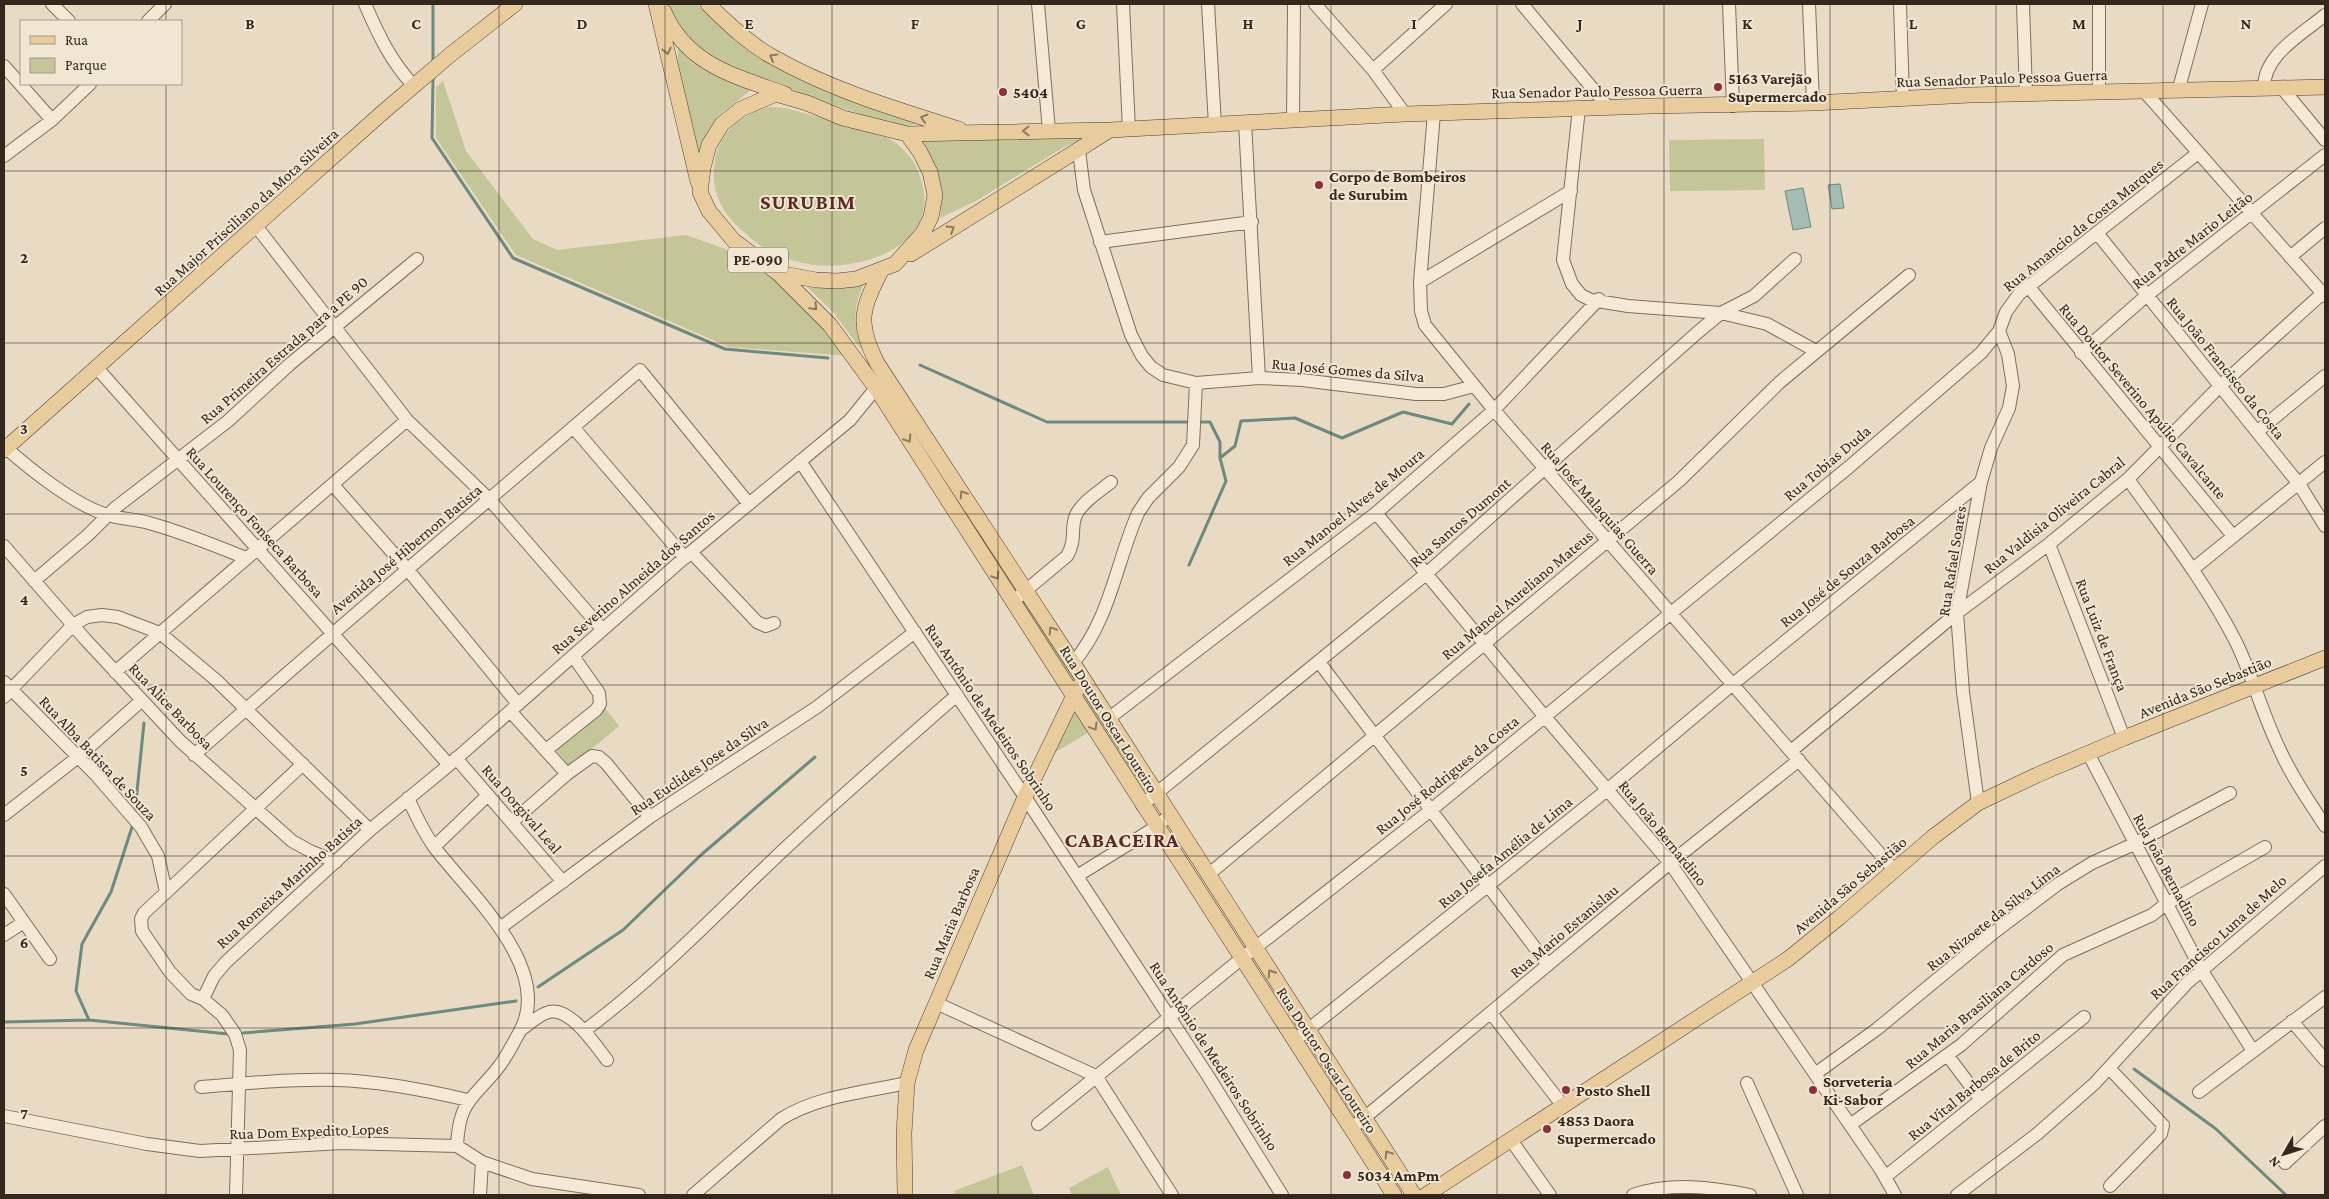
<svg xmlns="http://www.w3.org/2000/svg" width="2329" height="1199" font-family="'Crimson Pro',serif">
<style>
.green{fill:#c4c598}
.water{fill:#a5bcb4;stroke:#6d8980}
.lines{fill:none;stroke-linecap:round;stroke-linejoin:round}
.stream{stroke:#6d8980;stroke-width:3}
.minor-casing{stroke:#816d5c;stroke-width:14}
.major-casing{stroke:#4f3c30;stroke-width:16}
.minor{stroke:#f5e9d5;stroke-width:12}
.major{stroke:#e8cc9e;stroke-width:15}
.oneway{stroke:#8e7a5e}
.grid{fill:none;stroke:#33271e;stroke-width:1;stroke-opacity:0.55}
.poi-dot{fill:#8a323a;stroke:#f1e6d2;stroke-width:2}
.labels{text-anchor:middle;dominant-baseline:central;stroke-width:4;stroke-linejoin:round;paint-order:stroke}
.shield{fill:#f1e6d2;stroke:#6c6054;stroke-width:1}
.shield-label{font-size:15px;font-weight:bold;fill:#33271e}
.poi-label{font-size:16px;font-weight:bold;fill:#33271e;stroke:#f1e6d2;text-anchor:start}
.street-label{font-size:16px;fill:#33271e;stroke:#f1e6d2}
.district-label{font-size:21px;font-weight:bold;letter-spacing:1px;fill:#5b2a22;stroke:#f1e6d2}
.grid-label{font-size:16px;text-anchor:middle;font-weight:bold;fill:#33271e;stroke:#f1e6d2;stroke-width:4;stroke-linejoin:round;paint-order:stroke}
</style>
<rect width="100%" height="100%" fill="#e9dbc3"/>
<!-- green -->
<path class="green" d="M668,4H697C725,37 768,63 806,83L916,124L906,127L868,117L743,72L710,58L686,37Z
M679,47L708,71L751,90L718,116L705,137L698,157C694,138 672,60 679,47Z
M443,81L466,151L533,239L557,250L686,235L751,258L776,275L850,356L729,347L516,255L436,138V87Z
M771,107L786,108C812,115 839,123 866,131C874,134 884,136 891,140C900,145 907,153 913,161C919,170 922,182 924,193C930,251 854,272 808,264C784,260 763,250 745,233C722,213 710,192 715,161C720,131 743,113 771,107Z
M1081,136V140L1064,147L976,201L940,218C944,181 937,168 917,139Z
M1764,139L1765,190L1670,191L1669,140Z
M867,279C852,303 853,325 862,351L833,312L805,285Z
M869,361L1153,796L1148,800L866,364Z
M1075,706L1091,731L1054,753Z
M605,708L619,726L570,767L556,750Z
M1022,1165L1034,1195H955L954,1191Z
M1108,1167L1121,1195H1072L1069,1188Z"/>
<!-- water -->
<path class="water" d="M1840,184L1844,208L1832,209L1828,185Z
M1803,188L1811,227L1793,230L1785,191Z"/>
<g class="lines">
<!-- stream -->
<path class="stream" d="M433,64V4
M433,78L432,138L513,258L725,349L828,358
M920,365L1047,422H1191
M1197,422H1210L1220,442V458L1235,446L1241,421L1295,418L1342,438L1403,412L1452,424L1469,404
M1189,565L1226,481L1220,458
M135,811L144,723
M538,987L623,930L701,855L815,757
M89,1020L76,991L82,944L111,892L133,824
M4,1022L89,1020L228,1034
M243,1033L355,1024L516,1001
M2134,1069L2216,1129L2286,1195"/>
<!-- minor casing -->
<g class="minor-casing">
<path id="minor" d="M52,4L69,21
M365,4C378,34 391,62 414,86
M1038,4L1049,131
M1123,4L1129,129
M1208,4L1215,125
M1315,4L1373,70L1405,114
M1522,4L1608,107
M1729,4L1733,106
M1809,4L1813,103
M1900,4L1903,99
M2023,4L2026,94
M148,21L165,4
M4,66L52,120
M1373,70L1446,4
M2179,88L2202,4
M2282,88L2325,140
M2264,89C2263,55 2301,35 2325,15
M2144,91L2325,296
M2099,92V4
M1579,108L1563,260L1572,284L1581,295L1591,300L1628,306L1721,313L1767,324L1816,351
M1434,113L1420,282L1421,311L1425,325L1494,410L1894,870
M1293,120L1294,4
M1245,123L1259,378
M1079,151L1084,190L1131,335L1142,356L1151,367L1163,375L1196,383L1259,378L1302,380L1416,394H1444L1474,386
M4,156L52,120L90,84
M256,226L407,420L490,500L602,629
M2097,233L2299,484L2325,526
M1100,242L1252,222
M2290,257L2325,228
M1420,282L1571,191
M2028,286L2233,536
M2081,353L2146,296L2325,155
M97,368L449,765
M573,427L685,558
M2258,431L2325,376
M6,448C31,470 76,506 108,515C121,519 135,519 149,523C182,532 214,545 246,558
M800,461L1025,797L1208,1076L1282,1195
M2128,479C2165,531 2205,582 2235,640C2252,674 2262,713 2279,748C2291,776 2309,801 2325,826
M333,485L408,570L518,704
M1376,513L1545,717L1670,863L1881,1170L1895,1195
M2049,544L2124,738
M4,546L85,639L180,741L292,841L310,851L336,862
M691,552L757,622L766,626L774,623
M2193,569L2325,462
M34,581L88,535L115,508L228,421L290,364L417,259
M1012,602L1067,556C1077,539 1070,528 1076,515C1082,502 1100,491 1111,482
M1319,662L1548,965
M1073,663C1110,620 1116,563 1138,513L1148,498L1179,467L1193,445L1196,383
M115,672L407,420
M4,682L96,775L141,827L158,856L166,892
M4,697L73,625L87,617L102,615L118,617L160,633L216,680L370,830
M510,711L567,774
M1108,719L1376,513L1494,410L1599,299
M546,750L596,710L600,704L599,693L573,656
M1791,751L1957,613L2049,544L2128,479L2220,386L2325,291
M2088,753L2202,971L2253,1051
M194,755C341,625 491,498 640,370L749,504
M456,758L563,882
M408,798C416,816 424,833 435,848C470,894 556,970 519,1033C512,1045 506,1058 497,1069C472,1100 459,1101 457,1146
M1978,803L1963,692L1957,613L1981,482L1991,448L2009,408L2013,386L2008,354L1999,331
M1142,805L1426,574L1698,332L1721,313L1754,296L1795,259
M4,815L78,757L141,701
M512,822L567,774L592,756L599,757L606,763L650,817
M434,847L488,795
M1208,875L1679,481L1780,382L1909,275
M1077,876L1156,827L1170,815
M4,894L50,959
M500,928L650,817L817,707L915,632
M4,935L24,922
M203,999L214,976L226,962L370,830L449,765L691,552L850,420L876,388
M936,1003L1096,1076L1172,1195
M1491,1013L1563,1106
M2292,1021L2325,1060
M522,1029C530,1023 540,1014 549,1012C570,1006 596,1046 607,1060
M584,1031C660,975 723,906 792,842C846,792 902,743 957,695
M1294,1041L1607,790L1733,684L1981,482
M1948,1056L1981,1100
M2110,1069L2163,1125L2161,1134L2110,1186
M1815,1074L1877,1029L1992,934L2058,884L2092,863L2134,844L2230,793
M1747,1083L1797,1195
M201,1087C246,1083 291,1079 336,1080C380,1081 425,1090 468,1100
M2199,1092L2325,997
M4,1116L147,1144L200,1151L342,1143L457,1146L482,1162L532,1179L639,1195
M1038,1124L1241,959L1431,810L1849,467L1981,353L1999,331L2006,312L2019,294L2198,153
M1357,1124L1670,863L1799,760
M1850,1125L1961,1045L2063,955L2152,915L2166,904L2265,847
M1511,1140L1550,1195
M2285,1163L2325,1126
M1885,1177L2084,1017
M236,1195L240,1050L235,1034L222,1015L203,999L191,994L170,972L142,931L141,919L144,913L303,764
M480,1195L482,1162
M693,1195L781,1119C817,1096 865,1092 907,1083
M1633,1195C1670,1182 1712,1187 1750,1195
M1957,1195L2037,1134L2094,1084L2187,983L2325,866"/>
</g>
<!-- major casing -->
<g class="major-casing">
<path id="major" d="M656,4L698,182
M708,4C727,23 749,44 773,57C831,90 896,109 959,129
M664,12C687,65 735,76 785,94
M776,94L807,103L843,118L907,134L920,152L930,172L935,195L931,217L923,233L895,264L856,279L837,281L816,280L778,273L734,241L709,211L700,192L703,168L709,145L722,124L741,109Z
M907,134L1110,130L1405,114L1651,106L1813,103L1970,95L2325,87
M911,254L1110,130
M882,269C862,309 856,321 877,363L1073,663L1414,1195
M778,273L830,325L876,388L1394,1195
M4,450L382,113L450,55L515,4
M905,1195L904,1133L907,1083L916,1050L1025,797L1078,687
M1426,1195L1788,959L1840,917L1933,837L1978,803L2037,775L2124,738L2325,658"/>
</g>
<!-- minor -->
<use href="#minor" class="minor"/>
<!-- major -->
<use href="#major" class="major"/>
</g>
<!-- one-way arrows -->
<defs><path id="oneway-chevron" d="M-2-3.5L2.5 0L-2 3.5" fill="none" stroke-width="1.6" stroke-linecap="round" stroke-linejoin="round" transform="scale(1.25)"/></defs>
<g class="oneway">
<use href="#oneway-chevron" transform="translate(667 51) rotate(77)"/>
<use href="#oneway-chevron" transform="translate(773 57) rotate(-150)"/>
<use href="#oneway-chevron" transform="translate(924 118) rotate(-163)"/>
<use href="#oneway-chevron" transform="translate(1026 131) rotate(179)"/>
<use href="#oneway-chevron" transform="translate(951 229) rotate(-32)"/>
<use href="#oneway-chevron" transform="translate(814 307) rotate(47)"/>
<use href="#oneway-chevron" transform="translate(908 439) rotate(57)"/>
<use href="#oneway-chevron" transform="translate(963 494) rotate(-123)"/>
<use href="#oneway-chevron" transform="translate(996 576) rotate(57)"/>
<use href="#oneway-chevron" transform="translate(1052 630) rotate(-123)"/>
<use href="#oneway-chevron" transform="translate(1094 727) rotate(59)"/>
<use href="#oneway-chevron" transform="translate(1271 973) rotate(-123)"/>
<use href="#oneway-chevron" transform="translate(1388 1154) rotate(-123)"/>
</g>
<!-- grid -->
<path class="grid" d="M166,4V21M333,4V1195M499,4V1195M665,4V1195M832,4V1195M998,4V1195M1164,4V1195M1331,4V1195M1497,4V1195M1664,4V1195M1830,4V1195M1996,4V1195M2163,4V1195M166,84V1195M4,171H2325M4,343H2325M4,514H2325M4,685H2325M4,856H2325M4,1028H2325"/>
<!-- markers -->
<g class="poi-dot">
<circle cx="1718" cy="87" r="5"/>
<circle cx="1003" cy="92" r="5"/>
<circle cx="1319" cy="185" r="5"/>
<circle cx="1566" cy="1090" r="5"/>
<circle cx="1813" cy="1090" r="5"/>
<circle cx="1547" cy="1129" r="5"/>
<circle cx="1347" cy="1175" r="5"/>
</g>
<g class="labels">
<!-- shield labels -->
<rect class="shield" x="728" y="247.5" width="60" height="25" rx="4"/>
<g class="shield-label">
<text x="758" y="260">PE-090</text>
</g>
<!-- poi labels -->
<g class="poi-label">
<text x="1728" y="78">5163 Varejão<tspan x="1728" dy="18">Supermercado</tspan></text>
<text x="1013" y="92">5404</text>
<text x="1329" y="176">Corpo de Bombeiros<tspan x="1329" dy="18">de Surubim</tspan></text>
<text x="1823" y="1081">Sorveteria<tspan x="1823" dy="18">Ki-Sabor</tspan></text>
<text x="1576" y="1090">Posto Shell</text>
<text x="1557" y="1120">4853 Daora<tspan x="1557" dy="18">Supermercado</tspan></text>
<text x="1357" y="1175">5034 AmPm</text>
</g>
<!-- street labels -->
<g class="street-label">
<text transform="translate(2002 78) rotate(-2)">Rua Senador Paulo Pessoa Guerra</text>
<text transform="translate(1597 91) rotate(-1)">Rua Senador Paulo Pessoa Guerra</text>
<text transform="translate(246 212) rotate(-42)">Rua Major Prisciliano da Mota Silveira</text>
<text transform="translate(2083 225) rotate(-39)">Rua Amancio da Costa Marques</text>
<text transform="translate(2192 240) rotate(-38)">Rua Padre Mario Leitão</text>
<text transform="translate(284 350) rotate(-41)">Rua Primeira Estrada para a PE 90</text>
<text transform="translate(2226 368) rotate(51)">Rua João Francisco da Costa</text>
<text transform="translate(1348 370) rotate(5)">Rua José Gomes da Silva</text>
<text transform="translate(2143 401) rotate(50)">Rua Doutor Severino Apúlio Cavalcante</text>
<text transform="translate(1827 463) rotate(-40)">Rua Tobias Duda</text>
<text transform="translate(1353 507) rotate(-39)">Rua Manoel Alves de Moura</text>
<text transform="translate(1600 508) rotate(49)">Rua José Malaquias Guerra</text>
<text transform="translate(2054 515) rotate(-39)">Rua Valdisia Oliveira Cabral</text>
<text transform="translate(255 522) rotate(48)">Rua Lourenço Fonseca Barbosa</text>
<text transform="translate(1460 522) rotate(-41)">Rua Santos Dumont</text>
<text transform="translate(406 549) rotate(-40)">Avenida José Hibernon Batista</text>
<text transform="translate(1952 561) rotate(-81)">Rua Rafael Soares</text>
<text transform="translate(1847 571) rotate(-39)">Rua José de Souza Barbosa</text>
<text transform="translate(633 582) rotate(-41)">Rua Severino Almeida dos Santos</text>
<text transform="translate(1517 595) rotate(-40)">Rua Manoel Aureliano Mateus</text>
<text transform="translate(2102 635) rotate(69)">Rua Luiz de França</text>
<text transform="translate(2205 687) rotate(-22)">Avenida São Sebastião</text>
<text transform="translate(171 706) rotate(46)">Rua Alice Barbosa</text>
<text transform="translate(991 717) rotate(56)">Rua Antônio de Medeiros Sobrinho</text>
<text transform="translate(1109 719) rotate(58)">Rua Doutor Oscar Loureiro</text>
<text transform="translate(98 758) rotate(47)">Rua Alba Batista de Souza</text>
<text transform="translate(699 766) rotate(-34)">Rua Euclides Jose da Silva</text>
<text transform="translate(1447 775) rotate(-39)">Rua José Rodrigues da Costa</text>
<text transform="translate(522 809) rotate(49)">Rua Dorgival Leal</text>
<text transform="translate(1663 833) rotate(51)">Rua João Bernardino</text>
<text transform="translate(1505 852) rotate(-39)">Rua Josefa Amélia de Lima</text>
<text transform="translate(2167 870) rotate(62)">Rua João Bernadino</text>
<text transform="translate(289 882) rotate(-42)">Rua Romeixa Marinho Batista</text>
<text transform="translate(1850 885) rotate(-40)">Avenida São Sebastião</text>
<text transform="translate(1993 917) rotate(-38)">Rua Nizoete da Silva Lima</text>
<text transform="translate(951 923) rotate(-67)">Rua Maria Barbosa</text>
<text transform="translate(1564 931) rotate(-40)">Rua Mario Estanislau</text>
<text transform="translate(2218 937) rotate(-42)">Rua Francisco Luna de Melo</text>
<text transform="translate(1979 1005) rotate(-40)">Rua Maria Brasiliana Cardoso</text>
<text transform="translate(1214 1056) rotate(57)">Rua Antônio de Medeiros Sobrinho</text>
<text transform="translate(1327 1060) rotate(57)">Rua Doutor Oscar Loureiro</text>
<text transform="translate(1974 1085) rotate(-39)">Rua Vital Barbosa de Brito</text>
<text transform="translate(309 1131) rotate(-2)">Rua Dom Expedito Lopes</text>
</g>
<!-- district labels -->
<g class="district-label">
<text x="808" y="202">SURUBIM</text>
<text x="1122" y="840">CABACEIRA</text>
</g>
</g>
<g class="grid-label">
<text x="250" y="29">B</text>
<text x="416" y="29">C</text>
<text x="582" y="29">D</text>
<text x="749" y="29">E</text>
<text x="915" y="29">F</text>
<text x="1081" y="29">G</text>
<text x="1248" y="29">H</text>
<text x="1414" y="29">I</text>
<text x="1580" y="29">J</text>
<text x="1747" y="29">K</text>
<text x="1913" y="29">L</text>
<text x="2079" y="29">M</text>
<text x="2246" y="29">N</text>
<text x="24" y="263">2</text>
<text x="24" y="434">3</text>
<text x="24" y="605">4</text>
<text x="24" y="776">5</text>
<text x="24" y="948">6</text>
<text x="24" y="1119">7</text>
</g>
<!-- border -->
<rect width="2329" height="1199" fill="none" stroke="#33271e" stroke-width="10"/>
<!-- legend -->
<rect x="20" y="20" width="162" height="65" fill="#f1e6d2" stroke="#a59a8a"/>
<rect x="30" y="36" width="25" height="8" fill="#e8cc9e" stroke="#a59a8a"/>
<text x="65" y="45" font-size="15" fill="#33271e">Rua</text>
<rect x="30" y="58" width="25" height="15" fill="#c4c598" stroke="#a59a8a"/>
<text x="65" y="70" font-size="15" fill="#33271e">Parque</text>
<!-- north arrow -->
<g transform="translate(2284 1154) rotate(231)" stroke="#f1e6d2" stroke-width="4" paint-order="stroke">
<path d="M0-4L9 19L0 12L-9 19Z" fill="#33271e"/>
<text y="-8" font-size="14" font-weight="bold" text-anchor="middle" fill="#33271e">N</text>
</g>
</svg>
